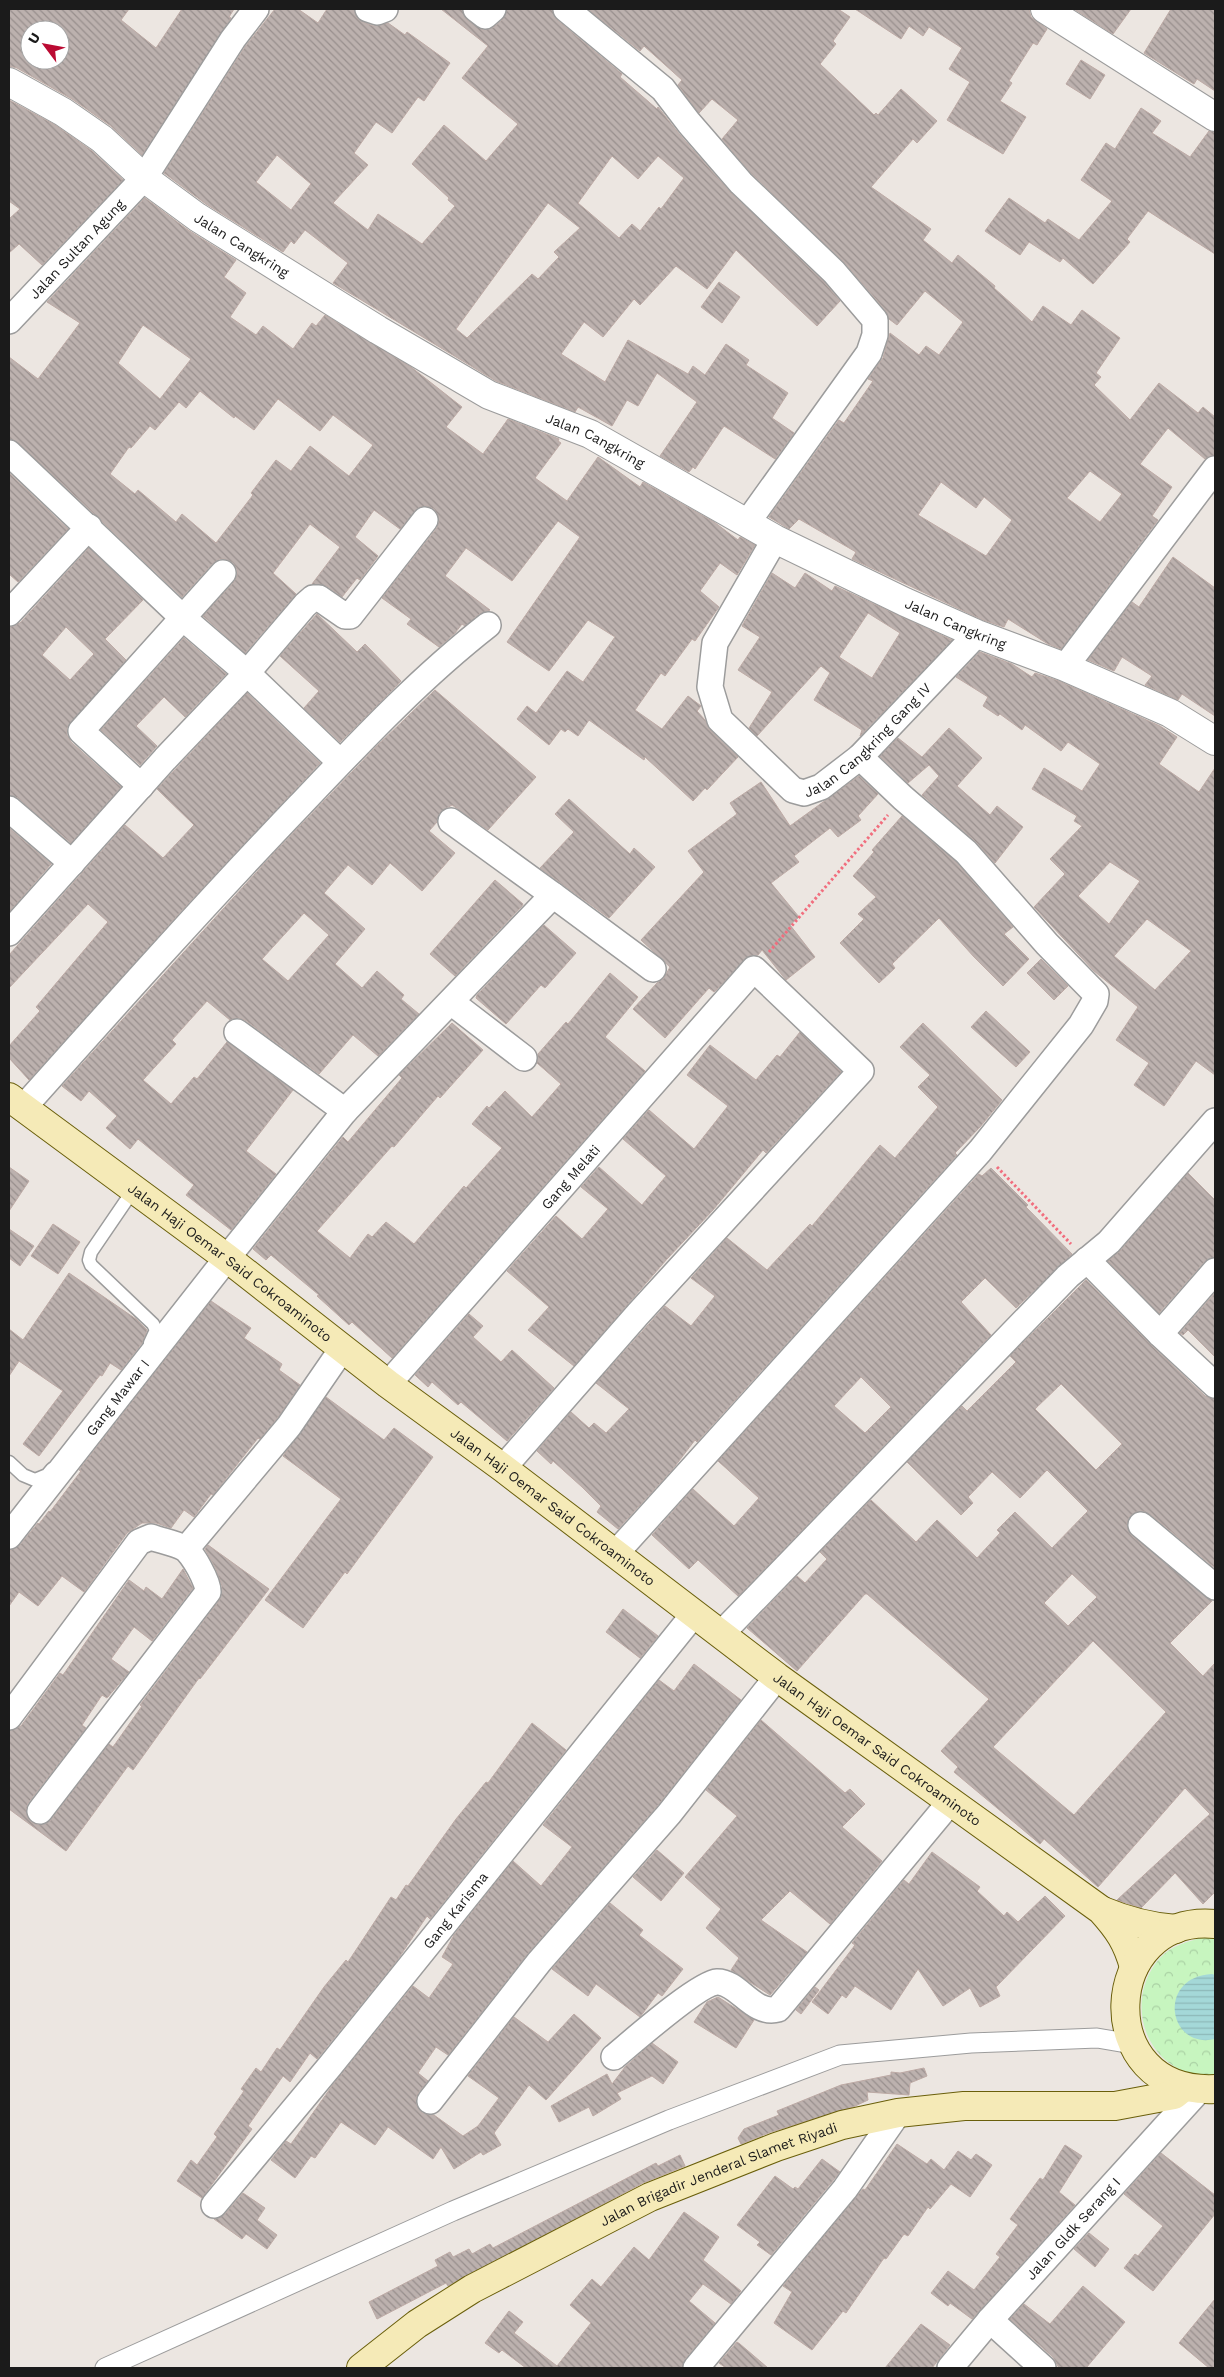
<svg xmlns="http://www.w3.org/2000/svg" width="1224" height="2377" font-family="'Work Sans',sans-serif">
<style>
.park{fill:url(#park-crowns)}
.water{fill:url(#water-rules)}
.building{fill:url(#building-back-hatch);stroke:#bdaaa5;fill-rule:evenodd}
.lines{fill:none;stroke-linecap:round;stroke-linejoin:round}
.service-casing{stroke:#9c9c9c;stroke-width:15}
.pedestrian-casing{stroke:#9c9c9c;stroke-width:21}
.minor-casing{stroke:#9c9c9c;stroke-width:28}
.tertiary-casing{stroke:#9c9c9c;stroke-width:30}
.secondary-casing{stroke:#6a5f0b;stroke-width:30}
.path{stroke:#f16e7e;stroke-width:3;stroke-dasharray:2.5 2.5;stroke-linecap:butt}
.service{stroke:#fff;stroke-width:12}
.pedestrian{stroke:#fff;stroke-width:19}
.minor{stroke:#fff;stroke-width:25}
.tertiary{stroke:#fff;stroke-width:28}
.secondary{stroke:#f5eab7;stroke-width:28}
.labels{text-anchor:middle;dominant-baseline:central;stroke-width:4;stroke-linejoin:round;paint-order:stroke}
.street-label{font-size:14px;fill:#1b1b1b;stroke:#fff}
</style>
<defs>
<pattern id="park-crowns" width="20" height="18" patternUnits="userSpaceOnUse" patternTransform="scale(1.25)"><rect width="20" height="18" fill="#c7f5bf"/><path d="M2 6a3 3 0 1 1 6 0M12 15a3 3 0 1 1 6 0" fill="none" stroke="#aad1a4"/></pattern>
<pattern id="water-rules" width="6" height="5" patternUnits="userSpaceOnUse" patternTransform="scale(1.25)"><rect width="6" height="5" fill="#a4d8d8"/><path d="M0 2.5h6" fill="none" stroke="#8db9b9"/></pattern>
<pattern id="building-back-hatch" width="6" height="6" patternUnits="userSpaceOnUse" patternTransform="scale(1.25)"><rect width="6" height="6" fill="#bcb1ae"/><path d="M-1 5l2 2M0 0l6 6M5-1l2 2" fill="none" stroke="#988f8d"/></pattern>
</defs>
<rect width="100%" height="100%" fill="#ece6e1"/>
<!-- park -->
<path class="park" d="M1205,1937L1215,1938V2075C1150,2081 1119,2004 1160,1958C1172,1945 1189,1941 1205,1937Z"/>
<!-- water -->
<path class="water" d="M1212,1974L1215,1975V2039C1168,2050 1156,1977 1212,1974Z"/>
<!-- building -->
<path class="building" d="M9,9H129L121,20L156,48L182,9H234L229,17L231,18L142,155L111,126L72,99L17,68L9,66ZM30,30H60V60H30Z
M275,9H298L318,23L327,9H354L357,18L363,22L373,26L388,23L405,35L407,32L450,63L424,101L418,97L392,133L376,122L354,153L368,165L333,203L368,230L378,214L422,244L455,206L448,200L449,198L412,164L444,125L486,161L518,124L462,78L488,46L441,9H462L467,20L483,30L494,27L503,19L507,9H552L557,20L622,74L620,77L657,109L658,107L680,135L730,192L824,282L840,301L817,326L736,250L707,289L676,266L640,305L634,299L603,337L584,322L561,354L605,382L628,340L688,374L693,366L705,375L726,344L749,360L746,365L788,393L772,418L794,433L775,459L724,426L695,469L693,467L689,472L660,456L697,402L657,373L638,406L627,400L612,426L578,407L575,412L496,381L333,283L348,263L305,230L294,244L291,241L283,252L206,204L164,173L245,47ZM277,155L311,184L291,210L256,182ZM612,156L638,179L658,156L684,178L661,209L659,207L640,231L632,224L619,238L578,203ZM548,203L580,228L554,252L559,257L538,279L532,274L467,338L456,329Z
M588,9H838L850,17L833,41L836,44L820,64L874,115L876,113L878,115L901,89L937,121L917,143L913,139L871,187L931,229L923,240L952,263L958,255L995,286L994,288L1032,322L1043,306L1071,325L1082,310L1120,338L1096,373L1101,377L1094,385L1130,420L1159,383L1198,413L1203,407L1215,417V455L1205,459L1168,428L1140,464L1172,487L1152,516L1158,520L1061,649L1048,644L1008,619L1004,627L983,620L852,559L856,552L799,519L789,529L769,517L839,420L844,423L873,381L868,379L883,358L890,333L919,355L926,346L939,355L963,322L925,291L897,325L889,319L886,311L845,263L751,173L722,139L738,120L712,99L699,113L678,85L682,80L644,46L640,51ZM1090,471L1122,494L1100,522L1067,498ZM941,482L976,508L984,497L1012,520L986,556L918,515Z
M855,9H1029L1031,17L1047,29L1037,45L1033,43L1009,81L1012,83L1000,101L1026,117L1003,154L947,120L970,82L949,69L962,48L929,27L923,36L909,26L901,39Z
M1074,9H1131L1113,34Z
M1171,9H1215V91L1197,79L1194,84L1144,53Z
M1081,60L1105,75L1090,99L1066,84Z
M9,100L55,125L92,151L123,180L42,265L19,244L9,253V219L20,209L9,201Z
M1141,108L1161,121L1152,133L1190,157L1209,131L1215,132V254L1148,211L1127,239L1130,242L1093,284L1063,258L1060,262L1029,242L1020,255L985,231L1009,198L1045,223L1048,219L1079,240L1112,201L1081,180L1106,143L1115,149Z
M145,198L188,230L236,260L224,277L246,293L230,317L256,335L263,326L293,349L312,323L316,326L325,315L411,367L462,407L446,427L483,454L508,419L559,439L558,441L561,443L535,478L567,501L598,457L640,487L643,482L714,522L738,540L740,537L755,545L737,575L720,563L700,591L719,607L695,641L692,639L665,676L661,673L635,710L662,729L688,696L701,706L697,711L705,720L710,730L738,757L707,790L705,788L693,801L645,757L644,760L589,720L578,736L568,729L565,732L561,729L549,745L517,719L527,706L536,713L567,671L583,682L615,637L588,620L549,671L507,642L580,537L558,521L512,581L466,548L445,576L490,610L479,614L465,626L462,624L455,633L439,647L407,624L411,619L382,598L437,528L439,522L438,515L434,509L427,506L419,507L400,529L374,510L355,537L378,556L360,580L357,578L342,597L327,586L312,584L340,547L310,524L273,573L296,594L245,653L203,616L234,582L237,576V569L233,563L225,559H219L213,563L182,597L19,443L9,439V357L38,379L80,323L47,302ZM143,325L191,359L160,399L118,363ZM200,391L234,418L235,416L254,430L278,399L320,431L333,415L373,445L349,476L310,446L291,471L276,460L251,493L253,495L216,543L182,514L176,522L138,490L135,494L110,474L129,447L131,448L150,426L155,430L179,402L186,408Z
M719,282L740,297L722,323L701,307Z
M9,473L68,529L18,582L9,574Z
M89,548L143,600L105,639L126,660L67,728V735L71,742L121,787L71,843L18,798L9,795V627L20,623ZM66,627L94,654L70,680L42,655Z
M1173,557L1215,588V716L1182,694L1178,700L1145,685L1152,676L1122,657L1114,671L1088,660L1132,602L1139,607Z
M772,573L795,588L805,573L832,591L835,586L952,640L860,736L862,730L814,700L830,673L821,666L757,736L749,728L772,692L738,670L760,637L742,626ZM868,613L900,633L872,678L839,657Z
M317,614L357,652L365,644L401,681L340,742L304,708L319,691L280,656Z
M184,638L226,674L185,717L164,697L136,726L157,746L140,765L101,730Z
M980,652L1012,664L1032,677L1035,673L1059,681L1160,726L1177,737L1159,764L1199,792L1215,768V1075L1196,1061L1164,1106L1134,1085L1149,1063L1116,1040L1138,1007L1094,971L1034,907L1065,874L1050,859L1082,826L1074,821L1077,816L1032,789L1044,768L1082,791L1100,764L1068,742L1061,751L1025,725L1022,730L1000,714L998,716L983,706L988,697L956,677ZM1110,862L1140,881L1109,924L1078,896ZM1147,919L1191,951L1155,990L1114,956Z
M435,690L536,777L488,830L452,805L440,812L437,822L429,831L455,853L422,891L390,863L372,885L348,865L324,893L365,929L335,964L362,988L377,971L404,995L401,999L419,1014L378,1056L353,1035L319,1074L245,1020L238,1018L230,1020L207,1001L172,1040L176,1044L143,1080L171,1104L194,1077L197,1079L227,1042L293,1090L246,1151L276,1174L231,1230L186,1195L194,1185L138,1139L130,1149L106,1128L117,1116L89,1091L81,1101L62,1086L275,852L378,745ZM304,913L329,935L288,981L262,959Z
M247,693L320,763L184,908L29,1080L9,1058V1046L40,1011L36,1007L108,922L88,904L9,988V955L125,825L163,858L194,825L157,789Z
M949,728L982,758L957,786L990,815L997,806L1023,827L995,863L975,841L922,795L939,776L929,765L908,783L880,756L898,738L922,757Z
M859,776L878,794L858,816L861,820L838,837L830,828L794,856L799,862L771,883L799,917L790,925L815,957L786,980L762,950L758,955L749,956L714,992L709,988L665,1038L633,1009L657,983L664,978L670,967L641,940L704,872L688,851L737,814L730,803L761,782L790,826Z
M569,799L630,854L634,848L655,867L609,918L540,868L574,832L555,814Z
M902,816L956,862L1013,927L1004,934L1029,959L1003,986L974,957L939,918L892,964L895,968L879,983L840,943L864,919L858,914L876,897L853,876L874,852L872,850Z
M9,828L51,864L9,912Z
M495,880L523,904L522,906L455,976L430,954Z
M544,925L576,953L545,988L541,985L506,1024L476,998L477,995Z
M1041,959L1068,986L1054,1000L1027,973Z
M610,973L638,997L605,1037L645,1071L392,1358L352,1322L349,1325L317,1296L319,1295L271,1255L266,1260L253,1249L343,1137L348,1142L402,1078L399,1075L452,1023L483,1050L440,1098L438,1096L394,1147L392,1146L317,1231L350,1258L368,1234L372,1237L386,1222L414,1244L464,1186L466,1188L502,1148L472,1124L487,1106L489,1108L505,1091L532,1117L561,1084L537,1063L538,1054L566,1022L568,1024Z
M986,1011L1030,1052L1016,1067L971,1027Z
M923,1023L1002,1100L980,1127L955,1153L957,1155L697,1442L695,1440L672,1470L618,1529L597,1512L601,1506L582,1487L553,1461L551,1464L537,1451L571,1412L589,1428L594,1423L606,1433L629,1409L596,1383L665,1306L691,1326L715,1296L691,1278L727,1238L767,1270L810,1224L812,1226L880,1145L895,1158L938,1107L918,1087L930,1075L900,1047Z
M800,1032L841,1072L766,1153L763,1150L713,1210L667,1259L574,1366L528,1330L549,1307L507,1271L556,1216L582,1239L608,1209L581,1187L599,1167L642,1205L666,1176L623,1139L649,1110L694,1149L728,1106L687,1075L710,1045L756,1080L777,1055L780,1057Z
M9,1167L29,1181L9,1211Z
M991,1168L1028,1205L1026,1207L1072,1254L1016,1308L985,1278L961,1302L991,1335L738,1596L698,1560L689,1569L652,1535L693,1489L734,1526L759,1498L718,1461L979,1174L982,1176ZM861,1377L891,1407L865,1433L834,1406Z
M1188,1173L1215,1200V1257L1204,1262L1159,1313L1108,1261L1120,1251Z
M53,1224L80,1242L58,1274L31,1256Z
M9,1229L34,1246L20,1266L9,1258Z
M69,1273L136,1319L147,1330L142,1343L121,1370L110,1363L102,1376L100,1375L39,1456L23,1444L63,1391L19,1361L9,1376V1329L23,1340Z
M1086,1280L1150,1344L1205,1396L1215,1399V1568L1150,1514L1143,1511L1136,1512L1130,1516L1127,1523L1128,1530L1132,1536L1212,1601L1170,1643L1203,1676L1215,1663V1892L1203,1904L1175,1873L1141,1908L1117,1900L1210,1814L1185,1788L1098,1887L1044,1839L1040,1844L954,1772L958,1767L941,1751L989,1699L867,1594H865L797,1671L747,1628L797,1576L805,1583L827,1559L820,1552L871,1500L916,1542L937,1520L977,1558L1000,1533L997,1530L1015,1512L1052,1548L1088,1511L1047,1470L1020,1498L992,1472L968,1497L973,1503L961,1515L907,1462L962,1406L967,1411L1016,1362L1010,1356ZM1061,1384L1122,1444L1096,1470L1035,1409ZM1072,1574L1097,1597L1068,1626L1044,1603ZM1093,1641L1166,1712L1074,1815L993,1747Z
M1215,1293V1357L1188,1330L1183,1335L1180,1333Z
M211,1301L251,1328L244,1338L282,1364L279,1370L300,1385L278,1417L260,1439L258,1438L213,1495L211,1494L194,1517L184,1510L171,1528L156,1523H142L127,1533L84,1592L62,1576L38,1606L19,1592L9,1606V1551L20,1545L38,1523L39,1524L49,1511L50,1512L81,1471L79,1470Z
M469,1314L483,1326L473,1337L501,1362L512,1350L554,1388L507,1441L461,1402L458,1405L432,1382L428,1387L415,1375Z
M326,1397L384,1440L394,1428L433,1457L347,1574L345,1572L303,1628L265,1600L341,1499L283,1456Z
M208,1545L269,1589L200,1679L199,1678L133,1770L128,1766L66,1851L9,1809V1731L21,1726L60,1673L63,1675L129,1580L144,1591L146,1587L162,1599L183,1569L193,1588L152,1641L134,1627L111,1659L129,1672L107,1698L102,1695L82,1725L86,1728L28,1803L26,1809L27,1816L31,1822L38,1825L45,1824L51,1820L109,1744L113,1747L142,1706L140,1705L219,1601L222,1586L216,1569L205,1549Z
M623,1609L658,1636L640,1658L606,1632Z
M694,1664L741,1700L658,1805L528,1953L448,2055L436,2047L418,2073L428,2081L418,2093L416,2099L417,2106L422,2113L434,2115L463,2136L478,2126L499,2098L468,2076L514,2017L548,2042L574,2014L601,2038L546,2100L529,2085L494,2133L501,2145L483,2155L481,2152L454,2169L441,2147L433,2159L388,2127L375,2145L341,2122L315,2158L311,2156L295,2178L271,2160L286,2141L291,2144L332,2086L413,1986L429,1998L453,1964L442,1957L454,1935L513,1861L541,1886L572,1847L543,1825L659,1680L674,1691Z
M761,1720L845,1793L850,1789L865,1804L842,1827L882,1861L830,1924L790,1891L761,1920L807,1952L770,1995L731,1970L739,1958L706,1928L721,1909L685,1877L737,1816L706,1790Z
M532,1723L566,1750L430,1919L427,1916L398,1959L317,2059L310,2053L290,2082L283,2076L248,2126L252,2129L202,2198L177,2181L191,2160L197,2165L217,2137L214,2134L244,2091L241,2089L256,2068L261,2072L277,2048L280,2050L324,1987L346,1960L348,1962L391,1897L396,1900L406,1885L408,1886L456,1819L486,1782L488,1783Z
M657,1850L684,1873L661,1901L633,1877Z
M932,1852L980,1887L977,1891L1004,1916L1007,1912L1018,1922L1045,1896L1065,1916L996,1987L1000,1996L980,2007L970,1988L943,2006L918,1969L891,2010L855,1986L846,1998L842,1995L828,2014L812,2002L855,1945L852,1943L904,1880L909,1884Z
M610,1903L643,1930L639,1935L683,1969L662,1996L658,1993L640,2017L596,1984L588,1996L552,1969Z
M815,1987L819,1990L801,2014L796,2010Z
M718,1997L754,2020L736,2048L694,2022L707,2002Z
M652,2043L678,2062L663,2084L652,2076L617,2093L621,2099L593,2116L589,2107L559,2122L551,2106L607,2074L612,2084L625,2067Z
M924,2068L927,2076L910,2083L909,2095L867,2092L868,2100L853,2107L771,2132L741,2144L738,2138L744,2129L779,2115L777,2111L841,2085L891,2075V2072L900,2073Z
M897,2144L927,2164L931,2159L944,2170L958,2151L971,2160L976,2154L992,2165L970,2197L951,2184L930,2209L928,2207L908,2236L904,2234L886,2259L884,2258L846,2313L843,2311L812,2350L774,2323L792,2292L783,2286L863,2189L865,2190Z
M1065,2145L1082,2156L1059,2192L1075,2205L972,2319L950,2303L948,2306L931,2293L948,2271L974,2290L1000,2257L996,2254L1018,2225L1010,2219L1040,2178L1043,2180Z
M1161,2153L1215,2195V2214L1153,2291L1124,2268L1135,2254L1138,2256L1163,2226L1124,2194Z
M680,2155L685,2166L643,2183L448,2286L446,2283L377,2319L369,2302L438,2266L435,2260L450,2252L453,2257L469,2249L472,2254L490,2244L493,2248L656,2163L658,2166Z
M822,2159L840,2172L771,2255L757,2245L760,2242L737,2225L775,2176L793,2189L795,2187L798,2189Z
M243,2193L265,2208L257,2220L277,2235L267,2249L246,2234L242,2239L214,2219L225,2214Z
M684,2212L719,2237L703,2260L741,2291L731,2304L703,2284L689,2301L715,2323L685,2359L682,2368H526L502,2350L499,2353L485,2343L509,2311L523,2322L514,2333L557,2366L591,2323L570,2305L592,2279L601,2287L634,2247L649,2260Z
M1089,2233L1109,2249L1095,2267L1074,2249Z
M1083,2286L1125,2322L1086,2368H1059L1053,2357L1010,2319L1024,2304L1050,2324Z
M1215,2299V2368H1209L1179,2343Z
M921,2324L950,2345L932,2368H885Z
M737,2342L740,2344L768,2368H726L719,2363Z"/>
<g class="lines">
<!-- service casing -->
<g class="service-casing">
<path id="service" d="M134,1189L91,1252L89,1260L91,1265L153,1324L156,1330L150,1343
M9,1462L23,1475L35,1480L47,1475L52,1469"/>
</g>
<!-- pedestrian casing -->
<g class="pedestrian-casing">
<path id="pedestrian" d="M105,2368L453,2211L669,2120L840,2055L971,2043L1097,2038L1132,2044"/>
</g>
<!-- minor casing -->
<g class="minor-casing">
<g id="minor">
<path d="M368,9L377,12L385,9"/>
<path d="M476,9L485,16L493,9"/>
<path d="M566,9L663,89L689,123L741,183L834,272L875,320V335L869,353L747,523"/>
<path id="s1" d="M9,321L144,178L233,39L256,9"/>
<path d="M9,453L183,618L247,673L340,762"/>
<path id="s2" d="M775,539L715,643L710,687L720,720L793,790L804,793L821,787L860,757L977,634"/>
<path d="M9,613L89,527"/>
<path d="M1065,667L1215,469"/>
<path d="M141,786L81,731L223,573"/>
<path d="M9,809L72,863"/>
<path d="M553,895L653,969"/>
<path d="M9,933L165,759L247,673L305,605L313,598H319L345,616H350L425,520"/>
<path d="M451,1002L524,1058"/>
<path d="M237,1032L345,1111"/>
<path d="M23,1108C114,1006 205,904 300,805C360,742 419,679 488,625"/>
<path d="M1087,1260L1160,1334L1215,1385"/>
<path d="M1160,1334L1215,1271"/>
<path id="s3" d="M388,1384L754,969L861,1071L638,1314L503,1468"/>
<path d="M1141,1525L1215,1587"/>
<path id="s4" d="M9,1536L227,1258L345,1111L553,895L451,821"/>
<path d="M186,1549L289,1426L342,1349"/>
<path d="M615,1554L980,1151L1081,1025L1095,1001L1096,994L1047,944L966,852L903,798L860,757"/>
<path d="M721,1634L1068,1276L1109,1242L1215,1121"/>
<path d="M9,1717L139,1542L151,1537C162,1541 174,1543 184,1548C192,1552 209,1583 208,1592L40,1811"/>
<path d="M614,2057C631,2043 699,1983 717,1982C738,1981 753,2016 778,2009L951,1801"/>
<path d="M430,2101L539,1962L669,1814L777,1677"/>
<path id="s5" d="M214,2205L330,2066L694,1614"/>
<path d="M990,2320L1043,2368"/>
<path d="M696,2368L845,2189L898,2113"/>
<path id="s6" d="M950,2368L990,2320L1199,2090"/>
</g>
</g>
<!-- tertiary casing -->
<g class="tertiary-casing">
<g id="tertiary">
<path d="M1045,9L1215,117"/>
<path id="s7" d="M9,82L63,112L102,139L144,178L197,217L378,330L489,395L590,434L775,539L905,602L977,634L1065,667L1170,713L1215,741"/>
</g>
</g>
<!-- secondary casing -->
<g class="secondary-casing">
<g id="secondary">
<path id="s8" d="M9,1097L227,1258L388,1384L503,1468L777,1677L1101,1910C1119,1930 1127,1942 1134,1967"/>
<path d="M1103,1911C1127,1921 1149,1927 1176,1929"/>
<path d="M1215,1924C1101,1913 1090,2095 1215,2089"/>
<path id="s9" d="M361,2368L417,2324L472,2289L650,2197L776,2147L842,2125L898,2113L964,2106H1115L1174,2095L1184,2087"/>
</g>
</g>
<!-- path -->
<path class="path" d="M769,952L888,815
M997,1167L1071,1244"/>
<!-- service -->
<use href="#service" class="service"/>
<!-- pedestrian -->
<use href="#pedestrian" class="pedestrian"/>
<!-- minor -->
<use href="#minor" class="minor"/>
<!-- tertiary -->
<use href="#tertiary" class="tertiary"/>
<!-- secondary -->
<use href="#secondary" class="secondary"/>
</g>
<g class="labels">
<!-- street labels -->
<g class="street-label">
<text stroke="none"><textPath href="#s7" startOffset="285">Jalan Cangkring</textPath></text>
<text stroke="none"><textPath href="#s1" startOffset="99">Jalan Sultan Agung</textPath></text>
<text stroke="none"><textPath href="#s7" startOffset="690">Jalan Cangkring</textPath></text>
<text stroke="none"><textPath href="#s7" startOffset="1095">Jalan Cangkring</textPath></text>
<text stroke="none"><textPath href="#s2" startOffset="395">Jalan Cangkring Gang IV</textPath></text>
<text stroke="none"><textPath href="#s3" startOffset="276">Gang Melati</textPath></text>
<text stroke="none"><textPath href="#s8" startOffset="276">Jalan Haji Oemar Said Cokroaminoto</textPath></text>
<text stroke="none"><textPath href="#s4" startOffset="176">Gang Mawar I</textPath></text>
<text stroke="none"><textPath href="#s8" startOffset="681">Jalan Haji Oemar Said Cokroaminoto</textPath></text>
<text stroke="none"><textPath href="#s8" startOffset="1086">Jalan Haji Oemar Said Cokroaminoto</textPath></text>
<text stroke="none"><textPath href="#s5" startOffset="381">Gang Karisma</textPath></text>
<text stroke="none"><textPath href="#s9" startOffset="409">Jalan Brigadir Jenderal Slamet Riyadi</textPath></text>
<text stroke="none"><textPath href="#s6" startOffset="186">Jalan Gldk Serang I</textPath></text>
</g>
</g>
<!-- border -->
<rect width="1224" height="2377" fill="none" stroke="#1b1b1b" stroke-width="20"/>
<!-- north arrow -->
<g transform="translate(45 45) rotate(302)"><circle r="24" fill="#ffffff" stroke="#a4a4a4"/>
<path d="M0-4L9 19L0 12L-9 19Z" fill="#bb0b33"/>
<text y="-8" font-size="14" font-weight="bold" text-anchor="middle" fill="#1b1b1b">U</text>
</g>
</svg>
